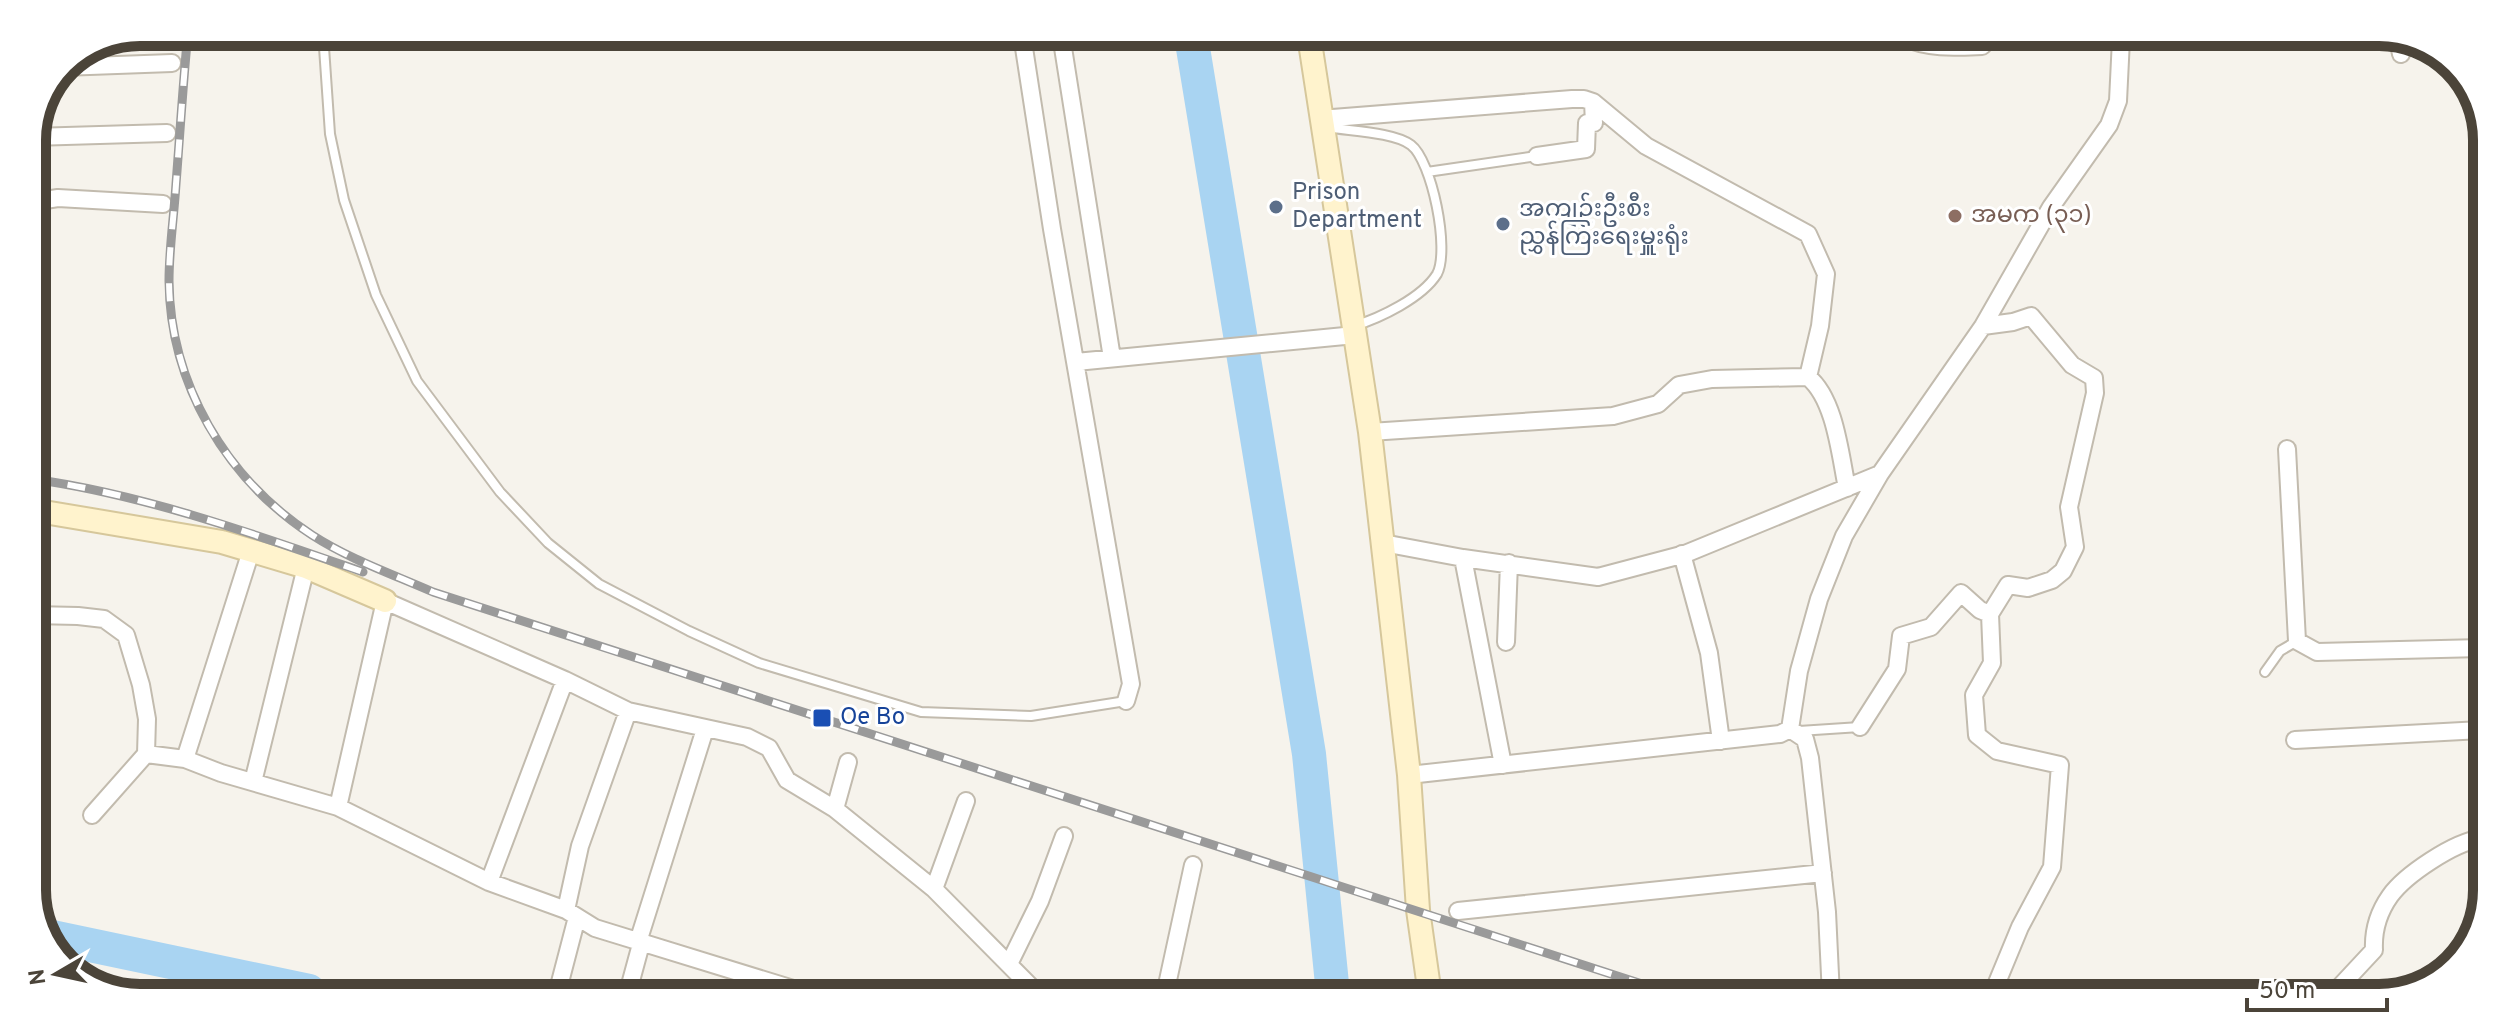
<svg xmlns="http://www.w3.org/2000/svg" width="2519" height="1030" font-family="Overpass,'Noto Sans Myanmar',sans-serif">
<style>
.lines{fill:none;stroke-linecap:round;stroke-linejoin:round}
.river{stroke:#a9d4f2;stroke-width:34}
.lane-casing{stroke:#c2bbae;stroke-width:12}
.street-casing{stroke:#c2bbae;stroke-width:20}
.secondary-casing{stroke:#d6c79b;stroke-width:26}
.lane{stroke:#fff;stroke-width:8}
.street{stroke:#fff;stroke-width:16}
.secondary{stroke:#fff3cd;stroke-width:22}
.rail-casing{stroke:#9a9a9a;stroke-width:9}
.rail{stroke:#fff;stroke-width:6;stroke-dasharray:18;stroke-linecap:butt}
.service-dot{fill:#5c6f8a;stroke:#fff;stroke-width:3}
.education-dot{fill:#8d6e63;stroke:#fff;stroke-width:3}
.transit-dot{fill:#1a4fb4;stroke:#fff;stroke-width:3}
.labels{text-anchor:middle;dominant-baseline:central;stroke-width:6;stroke-linejoin:round;paint-order:stroke}
.service-label{font-size:24px;fill:#4e5e75;stroke:#fff;text-anchor:start}
.education-label{font-size:24px;fill:#785e54;stroke:#fff;text-anchor:start}
.transit-label{font-size:24px;fill:#164399;stroke:#fff;text-anchor:start}
.rim{fill:none;stroke:#4b4439;stroke-width:10}
</style>
<rect width="100%" height="100%" fill="#f6f3ec"/>
<g class="lines">
<!-- river -->
<path class="river" d="M1191,36L1309,754L1333,994
M47,936L309,991"/>
<!-- lane casing -->
<g class="lane-casing">
<path id="lane" d="M323,33L330,134L344,200L376,295L417,381L500,492L548,543L599,584L689,631L759,663L921,712L1031,716L1126,701
M1327,127C1348,131 1394,132 1411,145C1432,161 1450,250 1437,274C1422,298 1380,318 1354,326
M1427,172L1537,156
M2265,672L2280,651L2297,641
M1799,731L1860,727"/>
</g>
<!-- street casing -->
<g class="street-casing">
<path id="street" d="M1022,35L1052,229L1131,684L1126,701
M1061,35L1112,358
M1905,38C1929,49 1956,47 1982,46L1989,39
M2398,40L2401,54
M62,67L172,63
M1320,119L1572,99H1584L1593,102L1646,146L1808,234L1826,274L1820,326L1808,377
M32,137L167,133
M1537,156L1586,149L1587,123H1594L1593,102
M32,202L58,198L163,204
M1076,362L1355,335
M1370,432L1613,416L1658,404L1679,385L1712,379L1808,377C1835,399 1840,454 1847,488
M2287,449L2297,641L2317,652L2482,648
M1383,543L1463,558L1598,577L1685,554L1880,474
M1682,554L1709,653L1721,741
M1463,558L1503,765
M32,615L78,616L104,619L126,635L141,685L147,719L146,754L92,815
M1506,642L1509,563
M1860,727L1897,669L1901,636L1931,627L1961,593L1980,610L1990,614
M1790,729L1805,739L1810,758L1827,912L1831,996
M2295,740L2481,730
M146,754L185,759L221,773L338,807L489,882L566,910L595,928L803,992
M185,759L251,551
M1409,775L1780,734L1790,729L1799,671L1819,599L1844,536L1880,474L1983,326L2051,207L2109,125L2118,101L2121,39
M253,782L306,567
M338,807L385,601L565,680L628,711L747,737L769,748L787,780L835,809L934,889L1037,993
M835,809L848,762
M489,882L565,680
M934,889L966,801
M566,910L580,846L628,711
M1458,911L1823,873
M638,942L705,729
M1009,964L1040,901L1064,836
M559,986L577,917
M628,992L641,944
M1165,994L1193,865
M1978,997L1996,985L2020,927L2052,867L2060,765L1997,751L1977,735L1974,695L1992,663L1990,614L2008,585L2028,588L2052,580L2063,571L2075,547L2069,507L2095,393L2094,378L2072,365L2031,316L2013,322L1983,326
M2334,998L2333,994L2374,950C2373,930 2378,913 2390,896C2405,875 2454,842 2480,839"/>
</g>
<!-- secondary casing -->
<g class="secondary-casing">
<path id="secondary" d="M1309,36L1370,432L1409,775L1418,910L1430,995
M32,510L222,542L306,567L385,601"/>
</g>
<!-- lane -->
<use href="#lane" class="lane"/>
<!-- street -->
<use href="#street" class="street"/>
<!-- secondary -->
<use href="#secondary" class="secondary"/>
<!-- rail casing -->
<g class="rail-casing">
<path id="rail" d="M188,32C183,83 180,133 176,184C174,216 169,249 169,281C170,384 226,479 312,535C349,559 392,574 433,592L1679,996
M32,479C143,494 257,535 363,572"/>
</g>
<!-- rail -->
<use href="#rail" class="rail"/>
</g>
<!-- markers -->
<g class="service-dot">
<circle cx="1276" cy="207" r="8"/>
<circle cx="1503" cy="224" r="8"/>
</g>
<circle class="education-dot" cx="1955" cy="216" r="8"/>
<rect class="transit-dot" x="812" y="708" width="20" height="20" rx="4"/>
<g class="labels">
<!-- service labels -->
<g class="service-label">
<text x="1292" y="193">Prison<tspan x="1292" dy="28">Department</tspan></text>
<text x="1519" y="210">အကျဉ်းဦးစီး<tspan x="1519" dy="28">ညွှန်ကြးရေးမှူးရုံး</tspan></text>
</g>
<!-- education labels -->
<g class="education-label">
<text x="1971" y="216">အမက (၃၁)</text>
</g>
<!-- transit labels -->
<g class="transit-label">
<text x="840" y="718">Oe Bo</text>
</g>
</g>
<!-- crop -->
<path d="M0 0H2519V1030H0ZM140 46H2379A94 94 0 0 1 2473 140V890A94 94 0 0 1 2379 984H140A94 94 0 0 1 46 890V140A94 94 0 0 1 140 46Z" fill="#fff" fill-rule="evenodd"/>
<path class="rim" d="M140 46H2379A94 94 0 0 1 2473 140V890A94 94 0 0 1 2379 984H140A94 94 0 0 1 46 890V140A94 94 0 0 1 140 46Z"/>
<!-- north arrow -->
<g transform="translate(56 974) rotate(261)" stroke="#ffffff" stroke-width="6" paint-order="stroke">
<path d="M0-6L14 30L0 20L-14 30Z" fill="#4b4439"/>
<text y="-12" font-size="22" font-weight="bold" text-anchor="middle" fill="#4b4439">N</text>
</g>
<!-- scale -->
<path d="M2247 998v12h140v-12" fill="none" stroke="#4b4439" stroke-width="4"/>
<text x="2259" y="998" font-size="24" fill="#4b4439" stroke="#ffffff" stroke-width="6" paint-order="stroke">50 m</text>
</svg>
